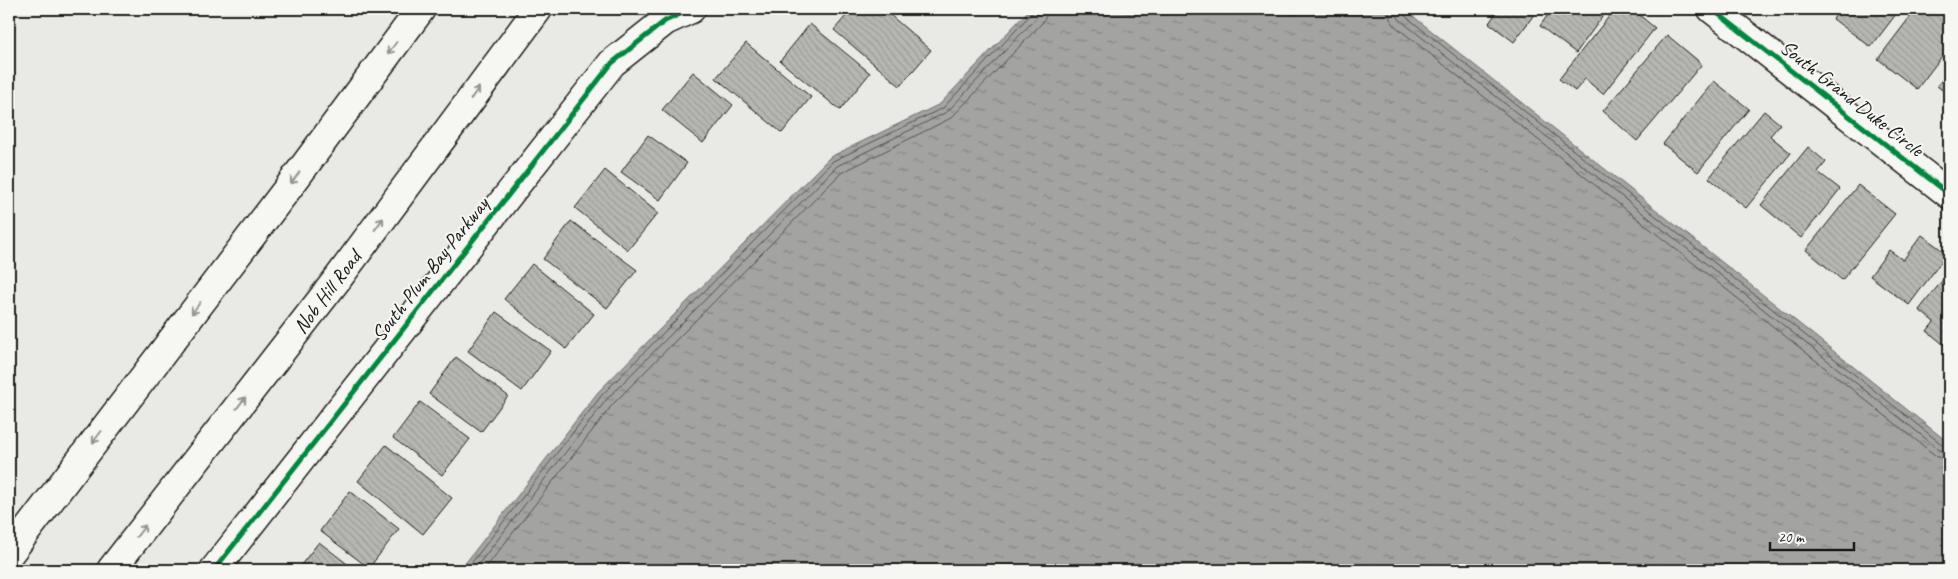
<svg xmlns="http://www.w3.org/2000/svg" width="1958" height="579" font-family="Caveat,sans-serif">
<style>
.water{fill:url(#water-ripples);stroke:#6d6d6c}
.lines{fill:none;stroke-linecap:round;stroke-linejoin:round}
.shore{stroke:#525251;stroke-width:1}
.building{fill:url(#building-back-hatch);stroke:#1c1c1c}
.minor-casing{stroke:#1c1c1c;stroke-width:31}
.major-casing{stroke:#1c1c1c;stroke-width:31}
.minor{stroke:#f6f6f2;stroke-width:28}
.major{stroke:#f6f6f2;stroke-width:28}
.cycleway-casing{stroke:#f6f6f2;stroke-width:8}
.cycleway{stroke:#00873e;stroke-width:5}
.oneway{stroke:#949492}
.labels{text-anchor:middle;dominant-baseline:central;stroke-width:4;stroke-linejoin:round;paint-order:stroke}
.street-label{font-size:21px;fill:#1c1c1c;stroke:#f6f6f2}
</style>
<defs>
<pattern id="water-ripples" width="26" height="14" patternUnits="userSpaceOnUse" patternTransform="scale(1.25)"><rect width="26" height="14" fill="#a3a3a1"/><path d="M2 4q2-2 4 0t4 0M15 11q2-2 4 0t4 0" fill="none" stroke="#848482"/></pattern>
<pattern id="building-back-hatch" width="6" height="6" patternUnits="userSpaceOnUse" patternTransform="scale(1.25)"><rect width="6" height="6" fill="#b6b6b3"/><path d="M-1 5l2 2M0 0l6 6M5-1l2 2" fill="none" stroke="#9c9c99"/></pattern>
</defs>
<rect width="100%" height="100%" fill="#e9e9e5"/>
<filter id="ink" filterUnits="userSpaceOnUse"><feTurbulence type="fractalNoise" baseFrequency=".02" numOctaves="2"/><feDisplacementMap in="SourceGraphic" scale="10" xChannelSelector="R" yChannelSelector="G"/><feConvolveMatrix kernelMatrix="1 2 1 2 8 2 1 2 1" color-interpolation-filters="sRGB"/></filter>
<g filter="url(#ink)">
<!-- water -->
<path class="water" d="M1030,9H1404L1949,443V570H460L598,392L830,157L940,104Z"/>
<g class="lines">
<!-- shore -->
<path class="shore" d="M1388,9L1390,19L1395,26L1936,456L1949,461
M1396,9V14L1400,20L1940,450L1949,453
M1402,9L1404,15L1944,446L1949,447
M466,570L602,395L833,161L943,108L1031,14L1033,9
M474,570L607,399L837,166L947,112L1036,18L1039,9
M484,570L613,404L841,173L951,118L1042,23L1046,16L1047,9"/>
</g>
<!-- building -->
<path class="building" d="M852,9L859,15L865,9H883L931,50L900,86L834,30Z
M1489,9H1538L1514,42L1489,23L1496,13Z
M1552,9H1608L1576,53L1540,26Z
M1615,9H1632L1655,28L1603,94L1585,79L1575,91L1559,79Z
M1841,9H1900L1871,47L1833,19Z
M1916,9H1949V47L1917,89L1878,59Z
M810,24L870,73L840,110L780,61Z
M1667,35L1702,64L1637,141L1603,111Z
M746,43L811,97L782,133L716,78Z
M1949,71V95L1937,86Z
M693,72L733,105L703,143L662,110Z
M1714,81L1749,109L1698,172L1663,144Z
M1764,111L1780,124L1770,136L1791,153L1746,208L1709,178Z
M648,135L687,163L660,200L621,172Z
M1808,147L1826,162L1818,172L1840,189L1801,238L1761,205Z
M605,170L658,213L628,250L575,208Z
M1858,185L1895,214L1842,280L1806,250Z
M571,221L637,270L607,308L543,259Z
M1922,235L1947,254L1909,305L1870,276L1889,250L1903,260Z
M532,264L594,314L566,349L504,299Z
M1945,277L1949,280L1948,348L1927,331L1934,322L1919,310Z
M496,312L551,351L522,391L468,351Z
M456,357L508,396L481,432L429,394Z
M1949,357V368L1944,364Z
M420,402L470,439L442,475L393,438Z
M386,445L452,498L423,534L358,481Z
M350,491L399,529L369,568L320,531Z
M319,542L355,570H297Z"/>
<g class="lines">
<!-- minor casing -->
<g class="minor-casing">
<path id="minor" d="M1712,9L1949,194
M214,570L612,63L665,21L691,9"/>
</g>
<!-- major casing -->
<g class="major-casing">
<path id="major" d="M9,554L288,188L421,9
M111,570L339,277L538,9"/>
</g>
<!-- minor -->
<use href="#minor" class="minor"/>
<!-- major -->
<use href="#major" class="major"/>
<!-- cycleway casing -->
<g class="cycleway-casing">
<path id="cycleway" d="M1712,9L1949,194
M214,570L612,63L665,21L691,9"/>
</g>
<!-- cycleway -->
<use href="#cycleway" class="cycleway"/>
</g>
<!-- one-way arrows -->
<defs><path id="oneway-shaft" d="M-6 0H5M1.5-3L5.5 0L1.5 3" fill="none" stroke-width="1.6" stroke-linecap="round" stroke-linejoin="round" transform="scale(1.25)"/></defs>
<g class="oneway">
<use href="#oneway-shaft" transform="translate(392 48) rotate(127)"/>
<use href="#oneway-shaft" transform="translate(475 93) rotate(-54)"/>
<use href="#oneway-shaft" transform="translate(295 178) rotate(127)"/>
<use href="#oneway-shaft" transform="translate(379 224) rotate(-54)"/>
<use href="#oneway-shaft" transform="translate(196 308) rotate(127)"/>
<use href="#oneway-shaft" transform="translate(241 403) rotate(-52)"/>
<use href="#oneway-shaft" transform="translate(97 437) rotate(127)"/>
<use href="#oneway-shaft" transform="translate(141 531) rotate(-52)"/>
</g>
</g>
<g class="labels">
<!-- street labels -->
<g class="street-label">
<text transform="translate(1852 98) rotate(38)">South Grand Duke Circle</text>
<text transform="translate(430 269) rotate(-52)">South Plum Bay Parkway</text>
<text transform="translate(327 292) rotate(-53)">Nob Hill Road</text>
</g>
</g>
<!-- margin -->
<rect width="1958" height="579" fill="none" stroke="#f6f6f2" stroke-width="30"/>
<rect x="15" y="15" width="1928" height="549" fill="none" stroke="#1c1c1c" stroke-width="2" filter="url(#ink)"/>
<!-- scale -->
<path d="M1770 542v8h84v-8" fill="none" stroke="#1c1c1c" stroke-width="2.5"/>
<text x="1778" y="542" font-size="15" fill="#1c1c1c" stroke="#f6f6f2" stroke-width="4" paint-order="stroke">20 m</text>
</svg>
